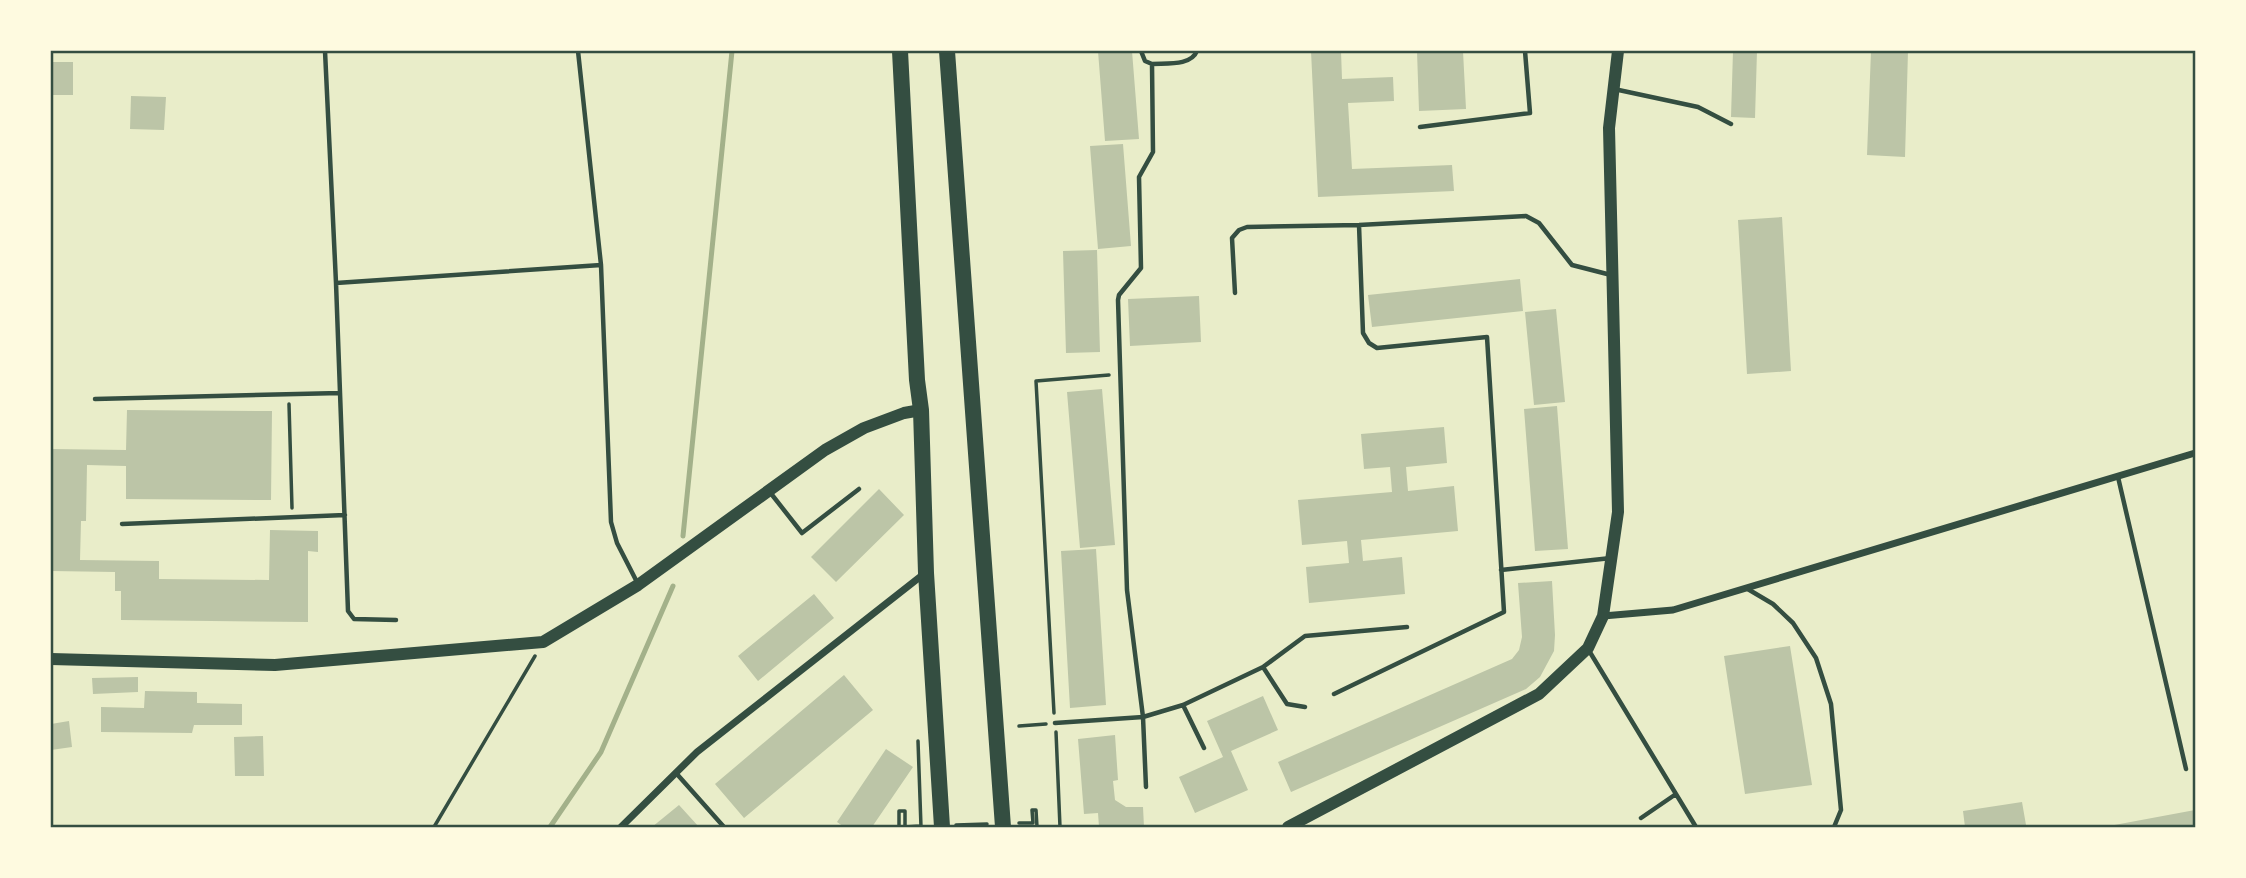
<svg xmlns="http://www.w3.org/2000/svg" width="2246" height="878" font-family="'DejaVu Sans',sans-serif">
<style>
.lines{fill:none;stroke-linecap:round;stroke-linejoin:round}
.stream{stroke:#a3b18a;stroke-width:5}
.building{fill:#bcc5a7}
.path{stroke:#344e41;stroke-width:3.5}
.service{stroke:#344e41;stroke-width:4.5}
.minor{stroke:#344e41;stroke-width:7}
.tertiary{stroke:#344e41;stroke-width:12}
.primary{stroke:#344e41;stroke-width:16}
.neatline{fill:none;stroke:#344e41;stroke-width:2.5}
</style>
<rect width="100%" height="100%" fill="#e9edc9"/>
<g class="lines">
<!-- stream -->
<path class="stream" d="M683,536L732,51
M550,827L601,752L673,586"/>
</g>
<!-- building -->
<path class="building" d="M1098,51H1132L1139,139L1105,141Z
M1311,51H1341L1342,79L1393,77L1394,101L1348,103L1352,169L1452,165L1454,191L1318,197Z
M1417,51H1463L1466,109L1419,111Z
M1733,51H1757L1755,118L1731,117Z
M1871,51H1908L1905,157L1867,155Z
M51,62H73V95H51Z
M131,96L166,97L164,130L130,129Z
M1123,144L1131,246L1098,249L1090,146Z
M1782,217L1791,371L1747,374L1738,220Z
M1097,250L1100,352L1066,353L1063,251Z
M1520,279L1523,311L1372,327L1368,295Z
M1199,296L1201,342L1130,346L1128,299Z
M1556,309L1565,402L1534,405L1525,312Z
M1102,389L1115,545L1080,548L1067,392Z
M1557,406L1568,549L1535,551L1524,409Z
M127,410L272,411L271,500L126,499V466L87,465L86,521H81L80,560L159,561V579L269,580L270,530L318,531V552L308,551V622L121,620V591H115V572L51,571V449L126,450Z
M1444,427L1447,463L1406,467L1408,491L1454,486L1458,531L1361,540L1363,561L1402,557L1405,594L1309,603L1306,567L1349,563L1347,541L1302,545L1298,500L1392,492L1390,467L1364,469L1361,434Z
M879,489L904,515L836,582L811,557Z
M1096,549L1106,705L1070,708L1061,551Z
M1552,581L1555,635L1554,651L1540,677L1526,689L1291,792L1278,762L1512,659L1519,650L1522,637L1518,583Z
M814,594L834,618L758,681L738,656Z
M1790,646L1812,785L1745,794L1724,656Z
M844,675L873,710L744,818L715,784Z
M138,677V692L93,694L92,678Z
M145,691L197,692V703L242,704V725H194L192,733L101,732V707L144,708Z
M1263,696L1278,730L1231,751L1248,790L1195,813L1179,777L1223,757L1207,721Z
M69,721L72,747L51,750V724Z
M1115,735L1118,780L1113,781L1115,800L1126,807H1143L1144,827H1099L1098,813L1084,814L1078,739Z
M263,736L264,776H235L234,737Z
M886,749L913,767L872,827H844L837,822Z
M2022,802L2026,825L2011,827H1965L1963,811Z
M679,805L699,827H652Z
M2195,810V827H2109V826Z"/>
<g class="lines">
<!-- path -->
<path class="path" d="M289,404L292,508
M1054,713L1036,381L1109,375
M1019,726L1046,724
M1056,732L1060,827
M918,741L921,827
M1019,823H1033L1032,810H1036L1037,827
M956,825L987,824
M434,827L535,656
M899,827V811H905V827L920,826"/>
<!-- service -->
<path class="service" d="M325,51L336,283
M578,51L601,265L611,522L617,543L638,584
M1141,51L1145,61L1152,64L1153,152L1139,177L1141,268L1119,295L1118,300L1127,590L1143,717L1146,787
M1152,64C1167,63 1191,66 1197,51
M1614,89L1698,107L1731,124
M1420,127L1530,113L1525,51
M1235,293L1232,238L1239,230L1247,227L1359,225L1526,216L1539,223L1572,265L1611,275
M95,399L340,393
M2118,477L2186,769
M769,491L802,533L859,489
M122,524L345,515
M1501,570L1611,558
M1746,588L1773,604L1793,623L1816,658L1831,704L1841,810L1834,827
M396,620L354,619L348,611L336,283L601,265
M1588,649L1696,827
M1263,667L1305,636L1407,627
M1334,694L1504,612L1487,337L1377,348L1369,343L1363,333L1359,225
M1183,705L1204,748
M1055,723L1143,717L1183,705L1263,667L1287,704L1305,707
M676,773L724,827
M1641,818L1676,794"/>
<!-- minor -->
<path class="minor" d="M1603,616L1673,610L2195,453
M621,827L697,752L925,573"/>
<!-- tertiary -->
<path class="tertiary" d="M51,659L275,665L543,642L638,585L825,450L864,428L904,413L921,410
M1288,827L1539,694L1588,648L1603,616L1618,512L1609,128L1618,51"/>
<!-- primary -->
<path class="primary" d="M900,51L917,380L921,410L926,573L942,827
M947,51L1003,827"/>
</g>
<!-- border -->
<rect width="2246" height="878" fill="none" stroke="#fefae0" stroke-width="105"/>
<rect x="52" y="52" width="2142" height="774" class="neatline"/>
</svg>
